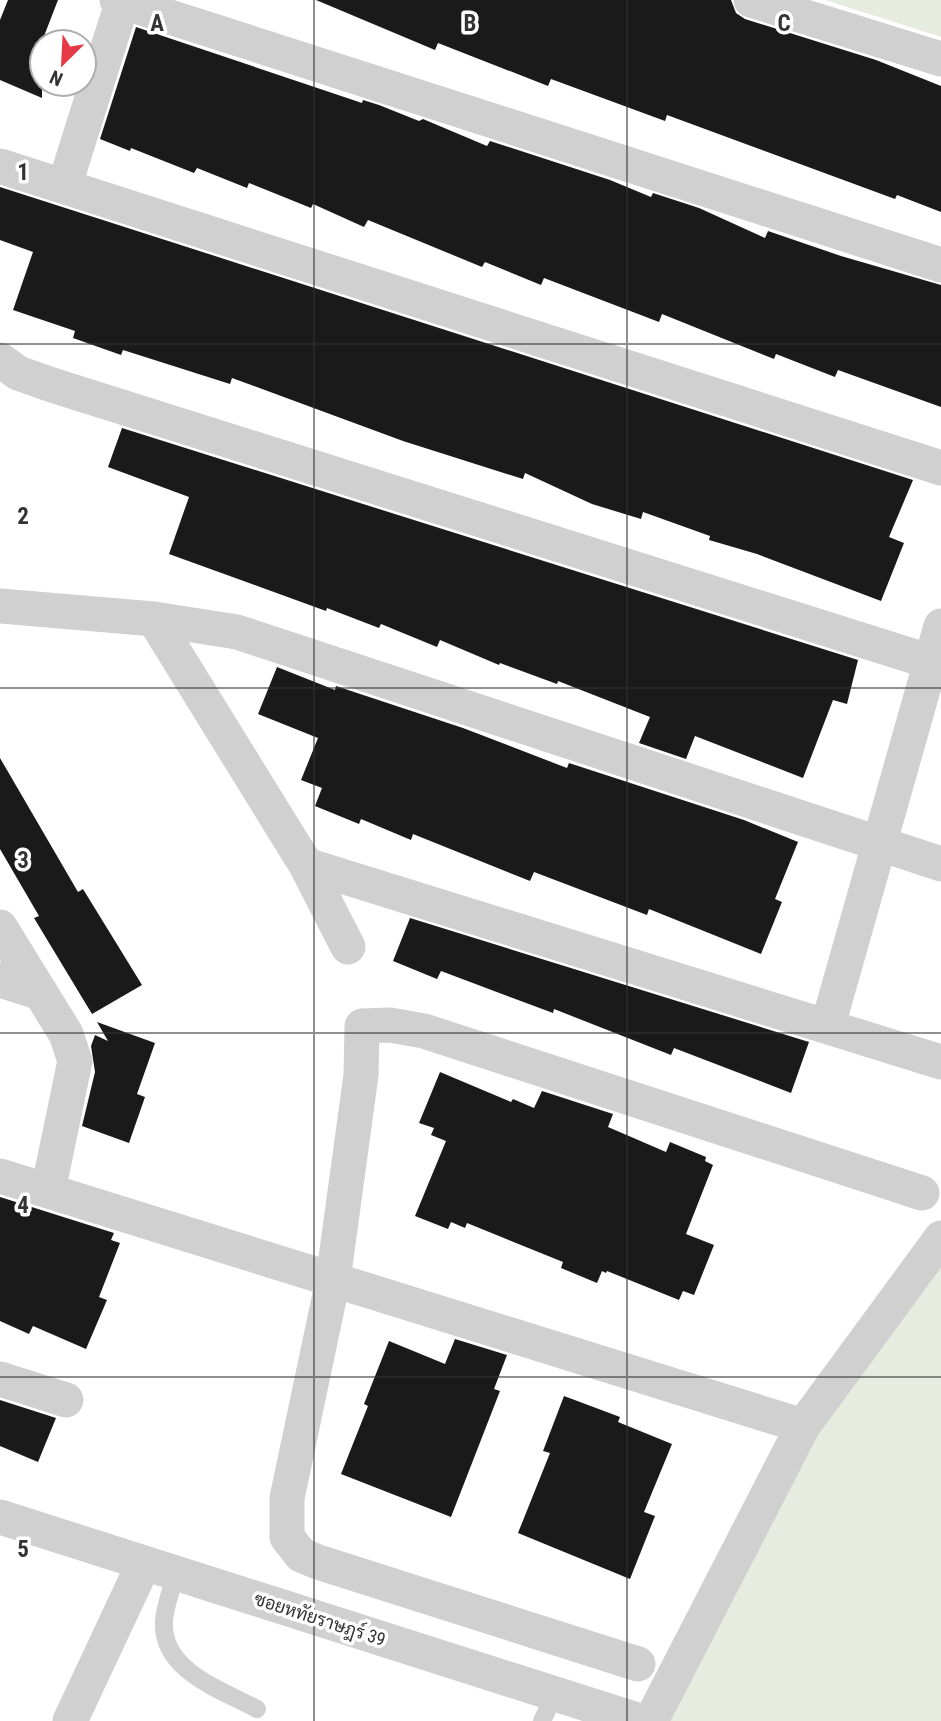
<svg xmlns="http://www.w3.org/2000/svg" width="941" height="1721" font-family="'Roboto Condensed',Sarabun,sans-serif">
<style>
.green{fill:#e6ecdf}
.building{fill:#1a1a1a}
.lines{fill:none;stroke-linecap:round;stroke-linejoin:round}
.lane{stroke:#d0d0d0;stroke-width:18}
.street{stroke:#d0d0d0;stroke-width:35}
.grid{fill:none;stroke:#333;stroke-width:2;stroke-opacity:0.55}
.labels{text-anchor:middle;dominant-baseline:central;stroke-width:7;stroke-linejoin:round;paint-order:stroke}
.street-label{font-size:18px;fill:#333;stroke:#fff}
.grid-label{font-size:23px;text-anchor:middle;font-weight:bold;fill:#333;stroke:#fff;stroke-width:7;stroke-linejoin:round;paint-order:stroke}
</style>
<rect width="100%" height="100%" fill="#fff"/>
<!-- green -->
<path class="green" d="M825,0H941V37Z
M941,1238V1721H651L803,1426Z"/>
<!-- building -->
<path class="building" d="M8,0H58L34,62L42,66V98L0,80V20Z
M316,0H731L736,13L745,19L876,60L941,86V212L897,195L895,199L667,115L665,121L551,79L548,86L438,43L435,50Z
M136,27L362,103L363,100L379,105L419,121L423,119L487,146L490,141L610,180L651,197L653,193L699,208L765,238L768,231L841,256L941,285V407L838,370L835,377L776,354L774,359L662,314L659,322L544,278L541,285L485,262L482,267L368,220L364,227L313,204L311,208L249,183L247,188L197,168L194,173L131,148L130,151L100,139Z
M0,187L913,480L889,537L904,543L881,601L757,554L709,540L710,536L643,512L641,519L592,504L525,473L523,479L403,441L232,378L230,384L123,350L121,355L73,338L75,331L13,310L33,252L0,240Z
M122,428L858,660L847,704L833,700L803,778L695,736L686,759L639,743L650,717L558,681L557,684L500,663L499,665L440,640L437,647L381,624L379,628L327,608L326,611L169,554L189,497L108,467Z
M277,667L335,690L336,686L463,728L567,768L569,763L744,820L798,842L775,899L782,902L761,954L649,909L647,915L534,872L530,881L413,834L411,840L361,819L359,824L315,806L322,788L301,780L318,738L258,714Z
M0,758L78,892L83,889L142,985L92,1014L34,918L39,916L0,849Z
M410,918L809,1042L791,1093L674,1048L671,1055L554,1009L553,1013L441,971L437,979L393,961Z
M97,1022L155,1043L137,1094L145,1097L129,1143L82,1126L95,1072L91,1046L95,1035L108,1041Z
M440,1072L511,1102L513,1099L534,1108L542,1091L613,1114L608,1127L666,1152L670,1142L706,1157L705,1161L713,1165L686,1234L714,1245L694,1295L683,1291L679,1300L607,1271L606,1273L602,1271L597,1283L561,1268L563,1262L467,1223L465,1228L451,1222L448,1229L415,1216L446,1141L431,1135L434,1128L419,1123Z
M0,1197L114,1233L111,1240L120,1243L99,1297L107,1300L86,1349L33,1326L29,1334L0,1321Z
M455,1339L507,1355L494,1389L500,1391L451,1517L341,1474L368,1406L364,1404L389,1341L445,1364Z
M564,1396L620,1417L618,1422L672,1444L644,1512L655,1516L630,1579L518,1533L550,1453L543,1451Z
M0,1400L56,1418L38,1462L0,1446Z"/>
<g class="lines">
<!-- lane -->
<path class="lane" d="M176,1573C172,1588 165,1606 164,1621C161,1671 222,1690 257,1709
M542,1721L555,1694"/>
<!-- street -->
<path class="street" d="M117,0L941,265
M751,0L941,59
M0,166L941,468
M65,184L123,0
M0,360L18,373L52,385L941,665
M0,606L154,619L237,632L941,864
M154,619L306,865L348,947
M306,865L941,1062
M0,927L66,1034L75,1061L48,1191
M0,980L41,993
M828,1025L941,626
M0,1176L803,1426
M0,1379L66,1400
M0,1517L640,1721
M638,1664L318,1562L301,1555L287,1537V1498L333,1280L361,1075L362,1026L390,1025L424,1031L922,1193
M70,1721L144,1563
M651,1721L803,1426L941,1238"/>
</g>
<!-- grid -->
<path class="grid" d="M314,0V1721M627,0V1721M0,344H941M0,688H941M0,1033H941M0,1377H941"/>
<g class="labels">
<!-- street labels -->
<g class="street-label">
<text transform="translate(320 1619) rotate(18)">ซอยหทัยราษฎร์ 39</text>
</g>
</g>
<g class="grid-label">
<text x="157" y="31">A</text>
<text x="470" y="31">B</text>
<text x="784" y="31">C</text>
<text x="23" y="180">1</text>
<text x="23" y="524">2</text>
<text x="23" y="868">3</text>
<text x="23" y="1213">4</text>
<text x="23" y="1557">5</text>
</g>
<!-- north arrow -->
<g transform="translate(63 63) rotate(204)"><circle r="33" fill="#ffffff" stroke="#adadad" stroke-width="2"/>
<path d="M0-5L12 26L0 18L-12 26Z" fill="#e63946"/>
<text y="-10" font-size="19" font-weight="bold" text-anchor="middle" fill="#333333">N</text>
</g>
</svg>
